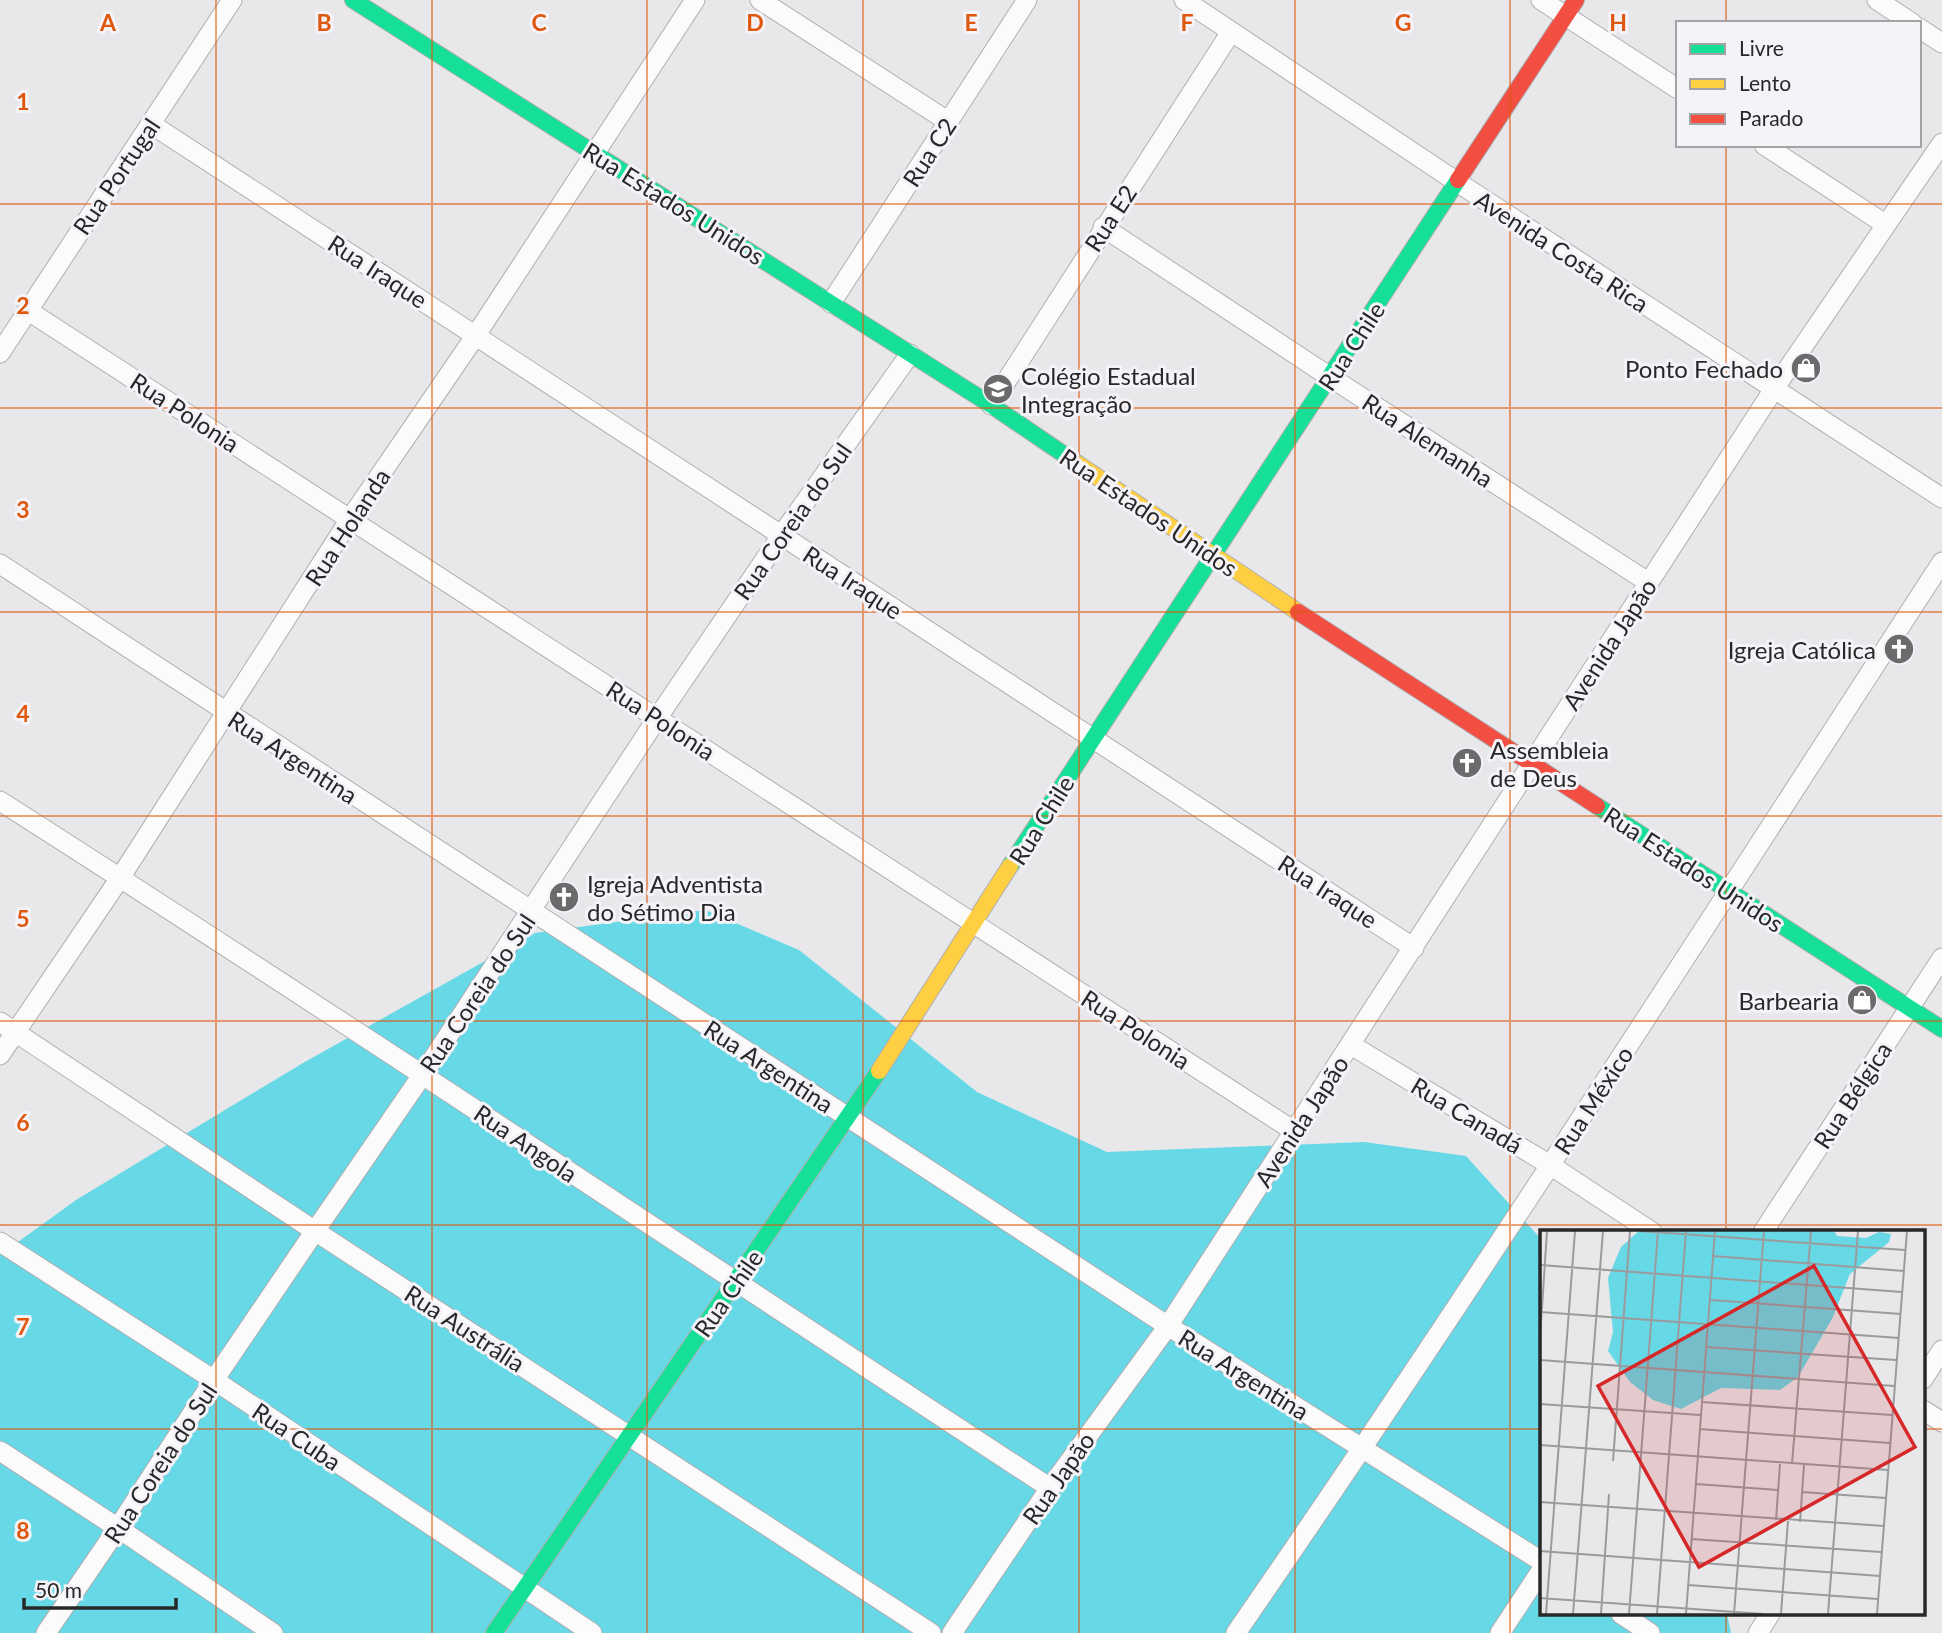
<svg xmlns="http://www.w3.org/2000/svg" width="1942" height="1633" font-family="Lato,sans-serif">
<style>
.water{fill:#66d8e6}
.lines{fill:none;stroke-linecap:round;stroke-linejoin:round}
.street-casing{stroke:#afaeb1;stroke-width:21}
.fast-casing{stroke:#afaeb1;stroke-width:18}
.slow-casing{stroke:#afaeb1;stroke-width:18}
.jam-casing{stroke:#afaeb1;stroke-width:18}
.street{stroke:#fcfbfc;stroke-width:19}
.fast{stroke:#16e098;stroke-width:16}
.slow{stroke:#ffcf43;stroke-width:16}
.jam{stroke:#f24e42;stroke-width:16}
.grid{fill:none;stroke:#de570d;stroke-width:2;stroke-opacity:0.55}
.labels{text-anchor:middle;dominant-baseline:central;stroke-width:6;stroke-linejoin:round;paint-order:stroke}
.street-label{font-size:24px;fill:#282829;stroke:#f5f3f8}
.poi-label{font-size:24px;fill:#282829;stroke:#f5f3f8;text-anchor:end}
.inset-road{fill:none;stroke:#9b9b9d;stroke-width:2}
.view{fill:#d62828;fill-opacity:0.15;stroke:#d62828;stroke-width:3.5}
.inset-edge{fill:none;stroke:#282829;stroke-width:3.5}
.grid-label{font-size:23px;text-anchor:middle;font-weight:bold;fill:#de570d;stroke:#f5f3f8;stroke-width:6;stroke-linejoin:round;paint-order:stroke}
</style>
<rect width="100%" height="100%" fill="#e8e7ea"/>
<!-- water -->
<path class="water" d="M705,910L799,950L977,1092L1107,1152L1364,1142L1466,1156L1541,1239V1614H1727L1731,1633H0V1255L76,1200L303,1063L535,933Z"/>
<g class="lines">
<!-- street casing -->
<g class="street-casing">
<path id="street" d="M760,0L949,122
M1184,0L1457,182L1942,498
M1541,0L1678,89
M1877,0L1912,23
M1919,28L1942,43
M151,124L1414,948
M1764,145L1885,224
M1103,227L1330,377L1648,582
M831,303L1027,0
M27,310L1294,1131
M0,353L232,0
M991,405L1231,32
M0,564L1168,1326L1541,1561
M0,801C353,1026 700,1259 1050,1488
M0,1022L315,1231L931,1633
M1351,1045L1550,1165L1652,1232
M0,1055L120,878L350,519L476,335L695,0
M1763,1232L1942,958
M0,1242L214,1380L592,1633
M1923,1379L1942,1350
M1923,1410L1942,1422
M0,1451L118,1528L273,1633
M1621,1614L1650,1633
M46,1633L118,1528L214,1380L315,1231L423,1074L658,717L781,536L910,354
M952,1633L1050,1488L1168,1326L1774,389L1942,143
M1236,1633C1479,1281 1709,921 1942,562
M1500,1633L1541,1571
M1758,1633L1770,1614"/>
</g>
<!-- fast casing -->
<g class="fast-casing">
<path id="fast" d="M353,0L991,405L1078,464
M1597,806L1942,1029
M1010,866L1458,180
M494,1633L879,1071"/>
</g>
<!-- slow casing -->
<g class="slow-casing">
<path id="slow" d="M1078,464L1298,612
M879,1071L1010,866"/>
</g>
<!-- jam casing -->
<g class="jam-casing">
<path id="jam" d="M1458,180L1576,0
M1298,612L1597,806"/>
</g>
<!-- street -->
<use href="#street" class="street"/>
<!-- fast -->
<use href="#fast" class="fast"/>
<!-- slow -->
<use href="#slow" class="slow"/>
<!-- jam -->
<use href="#jam" class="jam"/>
</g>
<!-- grid -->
<path class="grid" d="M216,0V1633M432,0V1633M647,0V1633M863,0V1633M1079,0V1633M1295,0V1633M1510,0V1633M1726,0V23M1726,145V1232M0,204H1942M0,408H1942M0,612H1942M0,816H1942M0,1021H1942M0,1225H1942M0,1429H1541M1923,1429H1942M1726,1614V1633"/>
<!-- icons -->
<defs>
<g id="shop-disc" transform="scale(1.575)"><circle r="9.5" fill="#6b6b6d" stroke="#f5f3f8"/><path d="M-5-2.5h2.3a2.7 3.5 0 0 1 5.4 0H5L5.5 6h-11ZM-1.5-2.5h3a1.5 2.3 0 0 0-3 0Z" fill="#fff"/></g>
<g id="school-disc" transform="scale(1.575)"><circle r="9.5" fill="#6b6b6d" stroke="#f5f3f8"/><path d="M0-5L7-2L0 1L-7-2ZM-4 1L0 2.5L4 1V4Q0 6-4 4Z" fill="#fff"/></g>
<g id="church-disc" transform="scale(1.575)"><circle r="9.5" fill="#6b6b6d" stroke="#f5f3f8"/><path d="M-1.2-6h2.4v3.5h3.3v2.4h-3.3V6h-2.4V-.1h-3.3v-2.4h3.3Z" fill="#fff"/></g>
</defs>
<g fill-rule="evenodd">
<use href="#shop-disc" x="1806" y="368"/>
<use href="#school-disc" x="998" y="389"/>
<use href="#church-disc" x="1899" y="649"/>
<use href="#church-disc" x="1467" y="763"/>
<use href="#church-disc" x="564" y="897"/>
<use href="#shop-disc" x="1862" y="1000"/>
</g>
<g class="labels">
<!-- street labels -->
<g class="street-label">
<text transform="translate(929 152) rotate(-57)">Rua C2</text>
<text transform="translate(116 176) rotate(-56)">Rua Portugal</text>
<text transform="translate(674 203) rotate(32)">Rua Estados Unidos</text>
<text transform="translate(1110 218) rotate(-57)">Rua E2</text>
<text transform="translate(1562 251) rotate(33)">Avenida Costa Rica</text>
<text transform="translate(378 271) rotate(33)">Rua Iraque</text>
<text transform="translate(1351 346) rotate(-57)">Rua Chile</text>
<text transform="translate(185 412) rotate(33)">Rua Polonia</text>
<text transform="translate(1428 440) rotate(33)">Rua Alemanha</text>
<text transform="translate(1149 512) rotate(34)">Rua Estados Unidos</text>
<text transform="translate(792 521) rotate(-55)">Rua Coreia do Sul</text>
<text transform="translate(347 527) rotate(-57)">Rua Holanda</text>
<text transform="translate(853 582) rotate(33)">Rua Iraque</text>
<text transform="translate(1609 644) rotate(-57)">Avenida Japão</text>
<text transform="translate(661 720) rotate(33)">Rua Polonia</text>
<text transform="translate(293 757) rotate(33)">Rua Argentina</text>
<text transform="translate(1041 820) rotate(-58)">Rua Chile</text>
<text transform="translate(1694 869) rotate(33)">Rua Estados Unidos</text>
<text transform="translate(1328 891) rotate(33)">Rua Iraque</text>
<text transform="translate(477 993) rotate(-56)">Rua Coreia do Sul</text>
<text transform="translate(1136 1029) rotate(33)">Rua Polonia</text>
<text transform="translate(769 1066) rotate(33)">Rua Argentina</text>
<text transform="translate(1852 1095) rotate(-57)">Rua Bélgica</text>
<text transform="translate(1593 1100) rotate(-57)">Rua México</text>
<text transform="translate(1467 1115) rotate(31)">Rua Canadá</text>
<text transform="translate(1301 1121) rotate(-57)">Avenida Japão</text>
<text transform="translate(526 1143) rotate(34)">Rua Angola</text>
<text transform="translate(728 1293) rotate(-55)">Rua Chile</text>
<text transform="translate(465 1328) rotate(33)">Rua Austrália</text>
<text transform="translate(1244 1374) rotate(32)">Rua Argentina</text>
<text transform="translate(297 1436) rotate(34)">Rua Cuba</text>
<text transform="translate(160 1463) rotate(-57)">Rua Coreia do Sul</text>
<text transform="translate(1058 1478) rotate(-55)">Rua Japão</text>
</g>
<!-- poi labels -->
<g class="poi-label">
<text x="1783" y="368">Ponto Fechado</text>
<text x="1021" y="375" text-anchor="start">Colégio Estadual<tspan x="1021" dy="28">Integração</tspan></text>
<text x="1876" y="649">Igreja Católica</text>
<text x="1490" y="749" text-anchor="start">Assembleia<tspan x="1490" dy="28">de Deus</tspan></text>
<text x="587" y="883" text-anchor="start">Igreja Adventista<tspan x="587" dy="28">do Sétimo Dia</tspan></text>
<text x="1839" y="1000">Barbearia</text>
</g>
</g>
<!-- overview -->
<g transform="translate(1540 1230)">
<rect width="385" height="385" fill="#e8e7ea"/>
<path d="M99,1H294L297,6L326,8L339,2L351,4L349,12L310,44L292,89L258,147L240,160L181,158L141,179L113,170L90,152L68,121L73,102L68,48L81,17Z" fill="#66d8e6"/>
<path class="inset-road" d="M99,1L365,20M173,26L364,41M0,35L362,62M171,70L361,84M0,82L359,108M0,108L7,1M166,117L356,130M0,130L354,156M161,172L352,185M0,174L160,185M159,199L350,213M0,215L348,240M73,231L90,1M252,234L271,1M156,254L238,260M262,262L346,268M0,272L344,296M236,290L240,234M260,292L264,235M151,309L341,322M0,321L340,346M148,355L338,369M0,368L223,384M6,384L35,1M33,384L63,1M61,384L69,264M89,384L118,1M117,384L146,1M146,384L175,1M194,384L224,1M241,384L248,291M288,384L318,1M337,384L367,1"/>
<path class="view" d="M274,36L375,217L159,337L58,156Z"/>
<rect width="385" height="385" class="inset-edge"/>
</g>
<g class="grid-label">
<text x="108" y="31">A</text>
<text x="324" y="31">B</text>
<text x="539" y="31">C</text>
<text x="755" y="31">D</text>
<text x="971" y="31">E</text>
<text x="1187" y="31">F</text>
<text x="1403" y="31">G</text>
<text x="1618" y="31">H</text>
<text x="23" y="110">1</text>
<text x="23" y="314">2</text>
<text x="23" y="518">3</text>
<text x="23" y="722">4</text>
<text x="23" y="927">5</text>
<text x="23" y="1131">6</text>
<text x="23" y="1335">7</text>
<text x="23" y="1539">8</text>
</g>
<!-- legend -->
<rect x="1676" y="21" width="245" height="126" fill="#f5f3f8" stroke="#a3a2a5" stroke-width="2"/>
<rect x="1690" y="44" width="35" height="10" fill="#16e098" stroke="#a3a2a5" stroke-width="2"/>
<text x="1739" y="56" font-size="21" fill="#282829">Livre</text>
<rect x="1690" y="79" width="35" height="10" fill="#ffcf43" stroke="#a3a2a5" stroke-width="2"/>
<text x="1739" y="91" font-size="21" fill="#282829">Lento</text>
<rect x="1690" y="114" width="35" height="10" fill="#f24e42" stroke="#a3a2a5" stroke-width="2"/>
<text x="1739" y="126" font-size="21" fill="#282829">Parado</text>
<!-- scale -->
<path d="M24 1598v10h152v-10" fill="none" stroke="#282829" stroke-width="3.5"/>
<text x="35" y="1598" font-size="21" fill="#282829" stroke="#f5f3f8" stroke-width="5" paint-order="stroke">50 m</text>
</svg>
